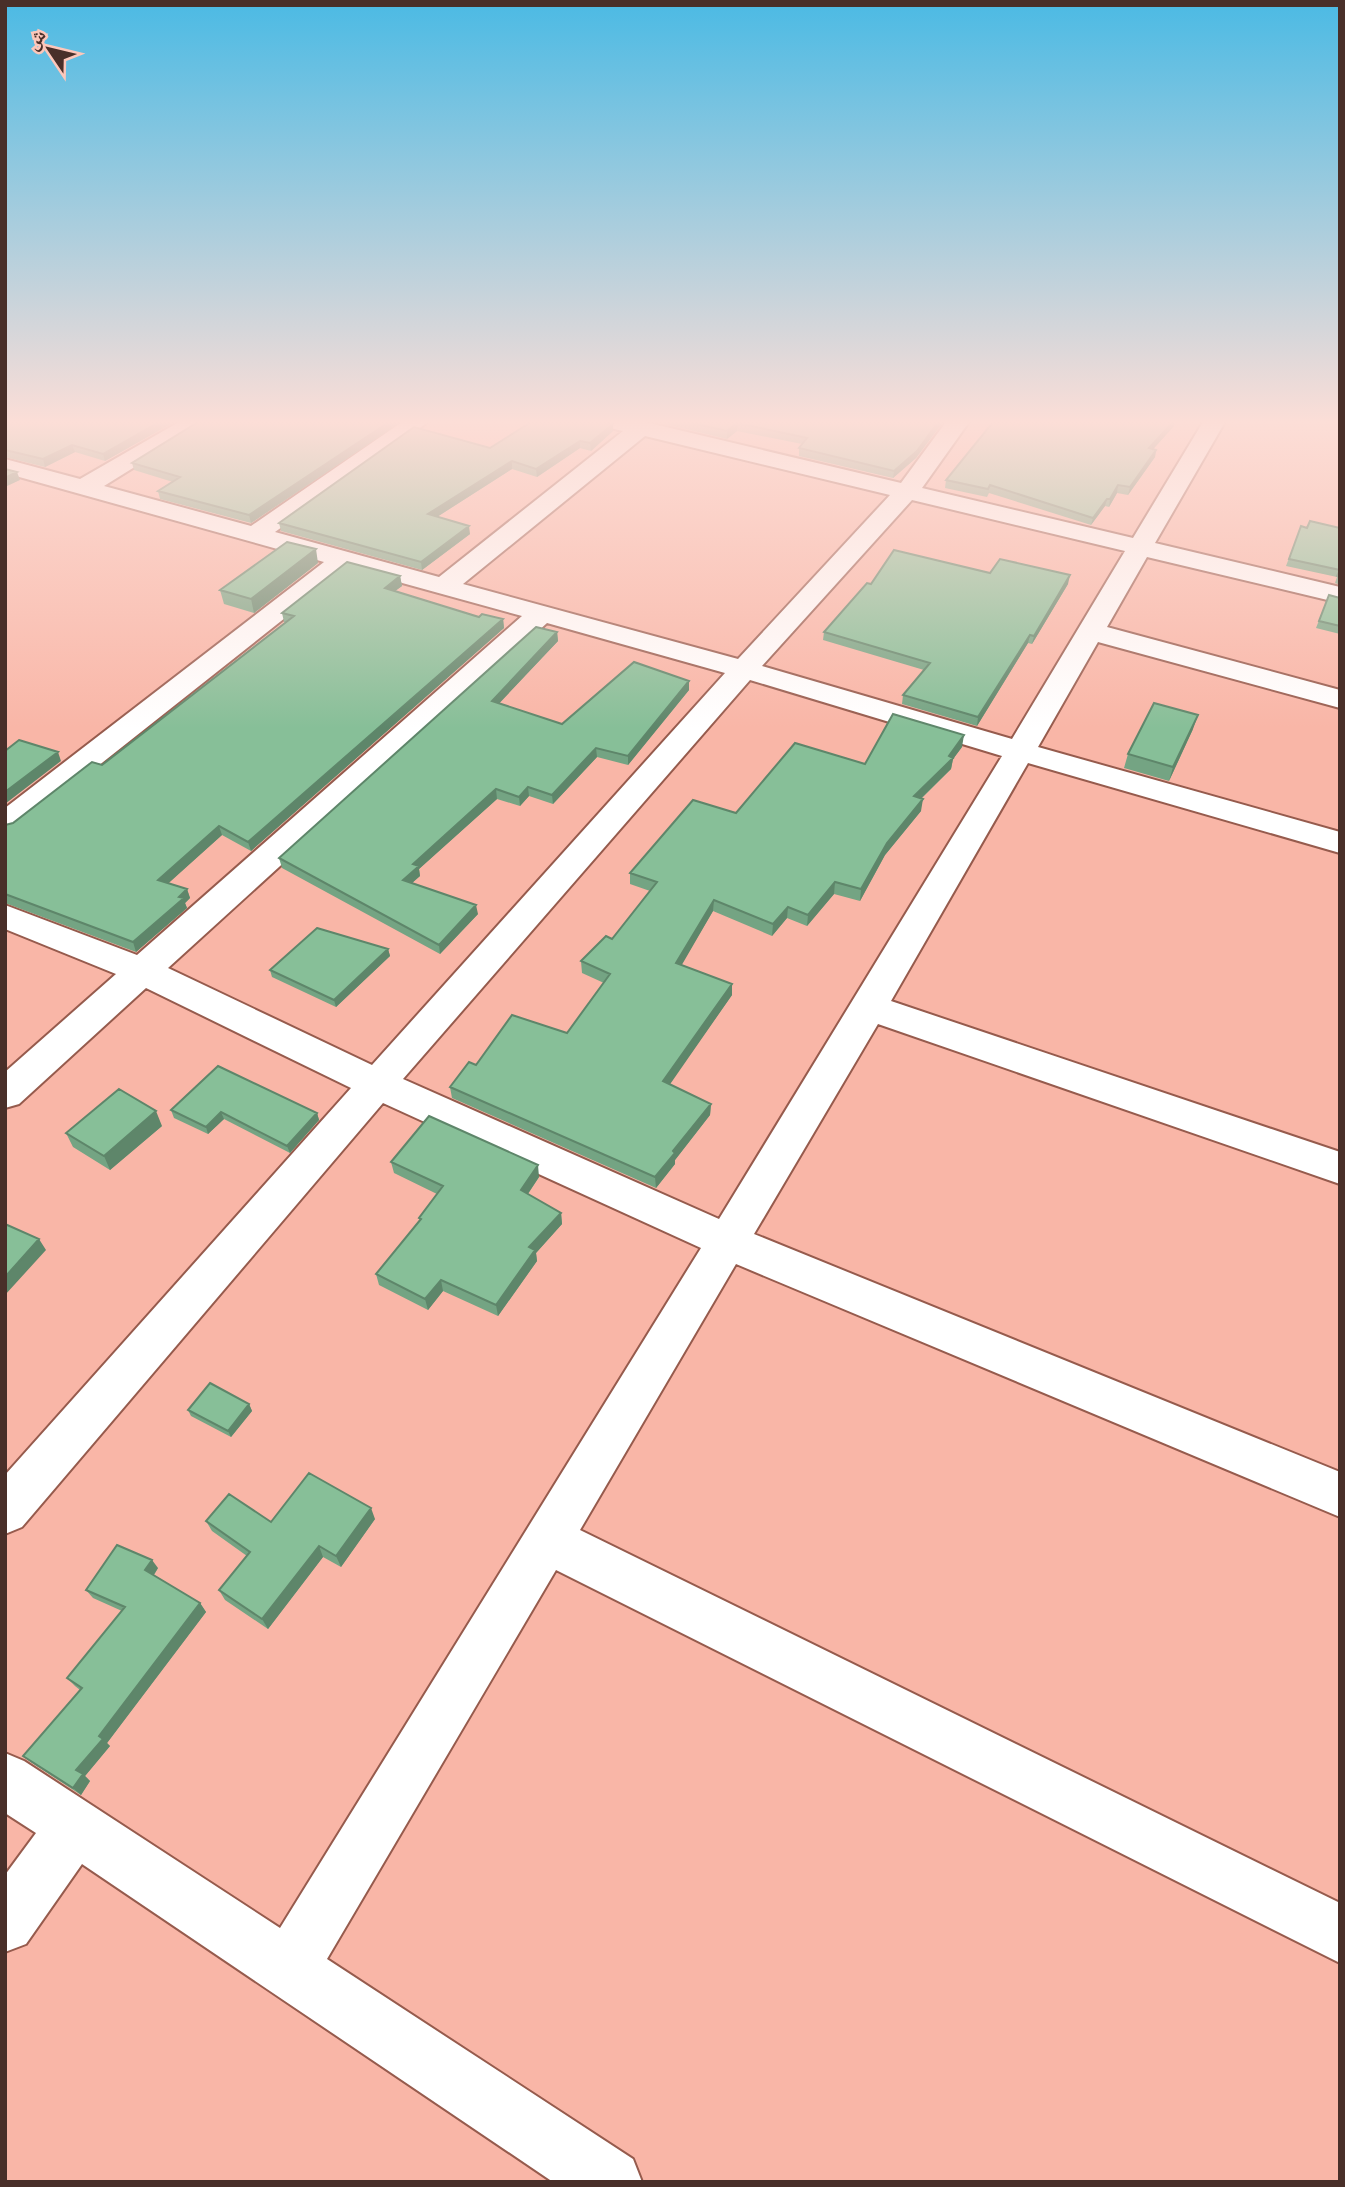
<svg xmlns="http://www.w3.org/2000/svg" width="1345" height="2187" font-family="'PT Sans Narrow','Noto Naskh Arabic',sans-serif">
<style>
.lines{fill:none;stroke-linecap:round;stroke-linejoin:round}
.minor-casing{stroke:#965b4d;stroke-width:4}
.minor{fill:#fff;fill-rule:evenodd}
.wall{fill:#74a483}
.shaded-wall{fill:#5e866a}
.building{fill:#87bf98;stroke:#5e866a;stroke-width:2}
</style>
<rect width="100%" height="100%" fill="#f9b6a7"/>
<g class="lines">
<!-- minor casing -->
<g class="minor-casing">
<path id="minor" d="M179,422H207L104,486L251,526L402,422H428L275,532L439,577L623,431L606,427L603,422H645L901,483L946,422H969L922,488L1133,538L1203,422H1225L1155,543L1340,587V603L1147,557L1107,627L1340,690V708L1098,642L1038,747L1340,832V853L1028,763L891,1001L1340,1152V1184L878,1024L754,1234L1340,1472V1517L736,1264L580,1530L1340,1903V1963L556,1570L327,1959L633,2159L642,2182H553L82,1864L26,1944L5,1952V1875L36,1833L5,1813V1753L24,1761L280,1928L701,1248L383,1103L22,1527L5,1534V1475L351,1088L146,988L19,1104L5,1108V1072L116,974L5,929V905L137,955L522,616L348,568L16,831L5,834V808L324,562L5,473V459L80,479ZM645,436L890,495L738,659L463,584ZM912,500L1125,551L1012,739L762,666ZM547,623L725,673L372,1065L168,968ZM750,680L1002,756L719,1219L403,1079Z"/>
</g>
<!-- minor -->
<use href="#minor" class="minor"/>
</g>
<!-- wall -->
<path class="wall" d="M5,422H174L105,461L75,452L45,467L5,457Z
M401,422L251,523L160,499L158,491L173,482L134,470L132,463Z
M657,422H943L916,458L893,478L799,456V448L802,444L737,431L727,439Z
M1174,426L1153,449L1156,450L1155,457L1128,495L1117,493L1109,507L1105,506L1091,525L989,493L987,497L945,488L946,480Z
M613,431L591,451L580,448L537,477L512,469L437,517L470,534L422,570L281,531L279,523L490,448Z
M1301,526L1307,528H1340V585L1335,583L1337,577L1286,566Z
M318,563L254,613L224,604L220,590Z
M990,573L1068,584L1032,644L1028,643L977,726L902,704L903,695L924,670L823,640L824,632Z
M400,576L402,586L395,591L479,617L503,619L504,628L251,851L222,835L168,883L187,889L190,898L185,903L187,908L136,952L5,903V825L13,823L102,765L286,622H284L282,613Z
M1329,595L1340,598V634L1316,628Z
M557,632L558,641L499,703L562,724L689,681V690L628,765L597,757L553,804L529,796L520,806L497,799L419,869L420,876L412,883L478,914L440,954L282,868L279,858Z
M1193,729L1169,781L1124,768L1128,754Z
M962,747L953,759L951,769L921,799V811L885,855L860,901L834,894L807,926L787,918L772,936L713,911L681,965L732,984V995L669,1084L711,1104L710,1115L675,1160V1164L656,1188L452,1098L450,1087L476,1065L567,1033L604,983L582,973L581,961L612,939L650,891L630,884V873L736,813L865,764Z
M388,949L390,956L336,1007L272,977L270,970Z
M171,1110L317,1113L319,1120L290,1153L224,1119L208,1134L174,1118Z
M162,1126L110,1170L73,1147L66,1133Z
M391,1162L539,1177L528,1194L561,1213L562,1224L536,1253L537,1261L498,1316L443,1291L428,1310L379,1285L376,1274L419,1222V1218L437,1194L394,1173Z
M249,1404L252,1411L231,1437L191,1416L188,1410Z
M375,1519L341,1567L323,1557L268,1629L225,1600L219,1590L247,1556L212,1531L206,1521L271,1522Z
M158,1568L154,1575L200,1603L206,1612L107,1743L110,1746L85,1776L90,1781L81,1795L32,1763L23,1756L80,1690L75,1686L67,1678L122,1611L93,1598L86,1590Z"/>
<!-- shaded-wall -->
<path class="shaded-wall" d="M159,422H174L105,461L103,454Z
M389,422H401L251,523L249,515Z
M938,422H943L916,458L893,478L894,471Z
M1173,422H1175L1174,426L1147,456L1149,448Z
M737,423V431L727,439V431Z
M613,424V431L591,451L590,443Z
M580,441V448L537,477L536,469Z
M72,445L75,452L45,467L43,459Z
M1156,450L1155,457L1128,495L1130,487Z
M512,461V469L429,522L428,514Z
M17,472L20,480L5,487V478Z
M1118,485L1117,493L1109,507L1110,499Z
M1107,499L1105,506L1091,525L1093,518Z
M469,526L470,534L422,570L421,562Z
M316,549L318,563L254,613L251,599Z
M1070,575L1068,584L1032,644L1034,636Z
M400,576L402,586L387,597L385,588Z
M503,619L504,628L251,851L248,842Z
M557,632L558,641L493,710L492,701Z
M1030,635L1028,643L977,726L978,717Z
M689,681V690L628,765V756Z
M1198,715L1193,729L1169,781L1173,767Z
M964,735L962,747L953,759L951,769L912,807L914,796L949,756Z
M596,748L597,757L553,804L552,795Z
M58,752L61,761L5,804V792Z
M528,787L529,796L520,806L519,797Z
M496,789L497,799L419,869L420,876L405,889L403,880L413,864Z
M923,799L921,811L885,855L860,901L861,889L887,843Z
M219,826L222,835L161,890L158,880Z
M835,882L834,894L807,926L808,915Z
M187,889L190,898L185,903L187,908L136,952L133,942Z
M714,900L713,911L676,975V963Z
M476,905L478,914L440,954L439,945Z
M788,907L787,918L772,936L773,924Z
M388,949L390,956L336,1007L334,1000Z
M732,984V995L664,1093L663,1081Z
M711,1104L710,1115L675,1160V1164L656,1188L655,1177L673,1151Z
M156,1111L162,1126L110,1170L104,1156Z
M221,1112L224,1119L208,1134L206,1127Z
M317,1113L319,1120L290,1153L287,1146Z
M538,1165L539,1177L523,1201L521,1190Z
M561,1213L562,1224L536,1253L537,1261L498,1316L496,1305L529,1247Z
M39,1239L46,1250L5,1295V1277Z
M441,1280L443,1291L428,1310L425,1299Z
M249,1404L252,1411L231,1437L228,1431Z
M371,1508L375,1519L341,1567L336,1556Z
M319,1546L323,1557L268,1629L262,1619Z
M152,1560L158,1568L151,1579L145,1570Z
M200,1603L206,1612L107,1743L110,1746L85,1776L90,1781L81,1795L73,1788L76,1770L99,1736Z"/>
<!-- building -->
<path class="building" d="M5,422H159L103,454L72,445L43,459L5,450Z
M198,422H389L249,515L158,491L180,477L132,463Z
M531,422H607L613,424L590,443L580,441L536,469L512,461L428,514L469,526L421,562L279,523L414,427L490,448Z
M688,422H938L917,451L894,471L799,448L807,438L737,423L727,431Z
M993,422H1173L1149,448L1156,450L1130,487L1118,485L1110,499H1107L1093,518L990,485L988,489L946,480Z
M5,469L17,472L5,478Z
M1310,521L1340,528V577L1337,576L1340,570L1289,559L1301,526L1307,528Z
M287,542L316,549L251,599L220,590Z
M894,550L990,573L1000,559L1070,575L1034,636L1030,635L978,717L903,695L930,663L824,632L867,583L871,584Z
M347,562L400,576L385,588L479,617L482,614L503,619L248,842L219,826L158,880L187,889L179,897L184,898L133,942L5,894V825L13,823L92,762L102,765L294,616L282,613Z
M1329,595L1340,598V626L1319,621Z
M536,627L557,632L492,701L562,724L634,662L689,681L628,756L596,748L552,795L528,787L519,797L496,789L413,864L419,866L403,880L476,905L439,945L279,858Z
M1154,703L1198,715L1173,767L1128,754Z
M893,714L964,735L949,756L953,758L914,796L923,799L887,843L861,889L835,882L808,915L788,907L773,924L714,900L676,963L732,984L663,1081L711,1104L673,1151L675,1153L655,1177L450,1087L469,1062L476,1065L512,1015L567,1033L610,974L581,961L606,936L612,939L657,882L630,873L693,800L736,813L795,743L865,764Z
M19,740L58,752L5,792V751Z
M317,928L388,949L334,1000L270,970Z
M218,1066L317,1113L287,1146L221,1112L206,1127L171,1110Z
M119,1089L156,1111L104,1156L66,1133Z
M429,1116L538,1165L521,1190L561,1213L529,1247L535,1250L496,1305L441,1280L425,1299L376,1274L421,1219L419,1218L443,1186L391,1162Z
M5,1224L39,1239L5,1277Z
M210,1383L249,1404L228,1431L188,1410Z
M309,1473L371,1508L336,1556L319,1546L262,1619L219,1590L250,1552L206,1521L229,1494L271,1522Z
M117,1545L152,1560L145,1570L200,1603L99,1736L103,1739L76,1770L83,1774L73,1788L23,1756L82,1688L67,1678L125,1607L86,1590Z"/>
<!-- sky -->
<linearGradient id="sky" x2="0" y2="1"><stop stop-color="#4bbae4"/><stop offset="0.58" stop-color="#fcded7"/><stop offset="1" stop-color="#fcded7" stop-opacity="0"/></linearGradient>
<rect width="1345" height="728" fill="url(#sky)"/>
<!-- border -->
<rect width="1345" height="2187" fill="none" stroke="#492f29" stroke-width="14"/>
<!-- north arrow -->
<g transform="translate(49 49) rotate(305)" stroke="#fdc7ba" stroke-width="5" paint-order="stroke">
<path d="M0-5L12 26L0 18L-12 26Z" fill="#492f29"/>
<text y="-10" font-size="19" font-weight="bold" text-anchor="middle" fill="#492f29">ش</text>
</g>
</svg>
